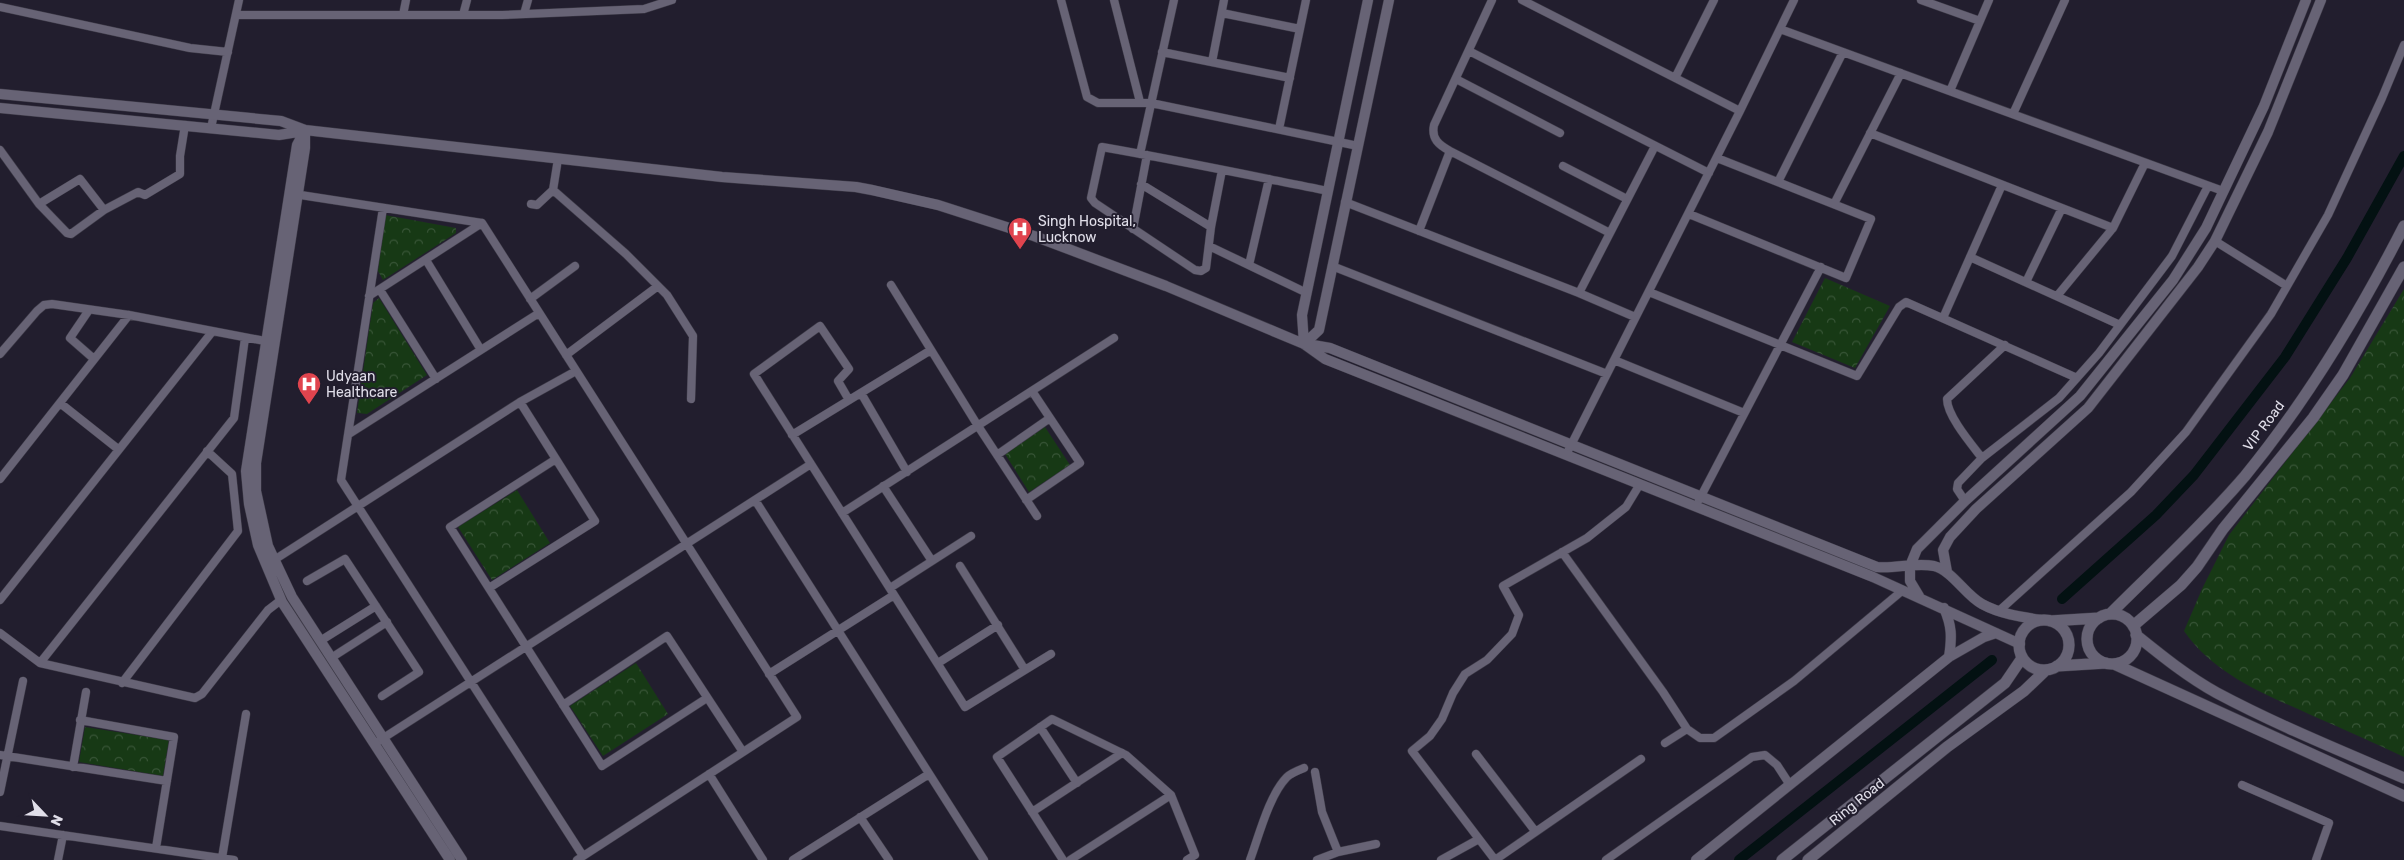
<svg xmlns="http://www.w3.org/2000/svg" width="2404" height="860" font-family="Rubik,sans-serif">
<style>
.park{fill:url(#park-crowns)}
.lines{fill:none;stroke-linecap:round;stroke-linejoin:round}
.canal{stroke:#031112;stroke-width:10}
.minor-casing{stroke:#3e3b48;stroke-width:9}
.tertiary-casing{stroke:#3e3b48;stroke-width:11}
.secondary-casing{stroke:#3e3b48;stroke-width:12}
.minor{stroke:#676375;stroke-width:8}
.tertiary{stroke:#676375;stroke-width:10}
.secondary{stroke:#676375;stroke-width:11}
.labels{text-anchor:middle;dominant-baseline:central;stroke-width:4;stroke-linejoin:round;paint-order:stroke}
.poi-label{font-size:14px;fill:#e0dee9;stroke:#221e2e;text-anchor:start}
.street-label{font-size:14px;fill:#e0dee9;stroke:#221e2e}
</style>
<defs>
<pattern id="park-crowns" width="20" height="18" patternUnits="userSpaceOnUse" patternTransform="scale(1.25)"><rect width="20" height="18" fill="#173915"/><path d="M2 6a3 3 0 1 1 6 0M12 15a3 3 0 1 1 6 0" fill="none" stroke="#385537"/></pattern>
</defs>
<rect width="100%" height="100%" fill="#221e2e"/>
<!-- park -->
<path class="park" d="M385,215L456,228V233L383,280L378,271Z
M1825,278L1890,306L1855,368L1792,342Z
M2404,289V757C2374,743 2344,729 2313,716C2267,695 2214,675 2184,631L2202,589L2229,535L2350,378Z
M379,298L427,375L367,414L357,413L373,303Z
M1045,427L1070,465L1029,492L1005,454Z
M517,490L550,543L492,580L458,527Z
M636,663L668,714L603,756L570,706Z
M85,727L169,740L163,776L79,762Z"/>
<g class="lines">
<!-- canal -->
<path class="canal" d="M2062,599L2156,515L2194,475L2285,357L2347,258L2404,156
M1739,860L1992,660"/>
<!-- minor casing -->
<g class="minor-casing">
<path id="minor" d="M1061,0L1087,97L1098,103H1151L1358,146
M1114,0L1140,102
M1492,0L1434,125C1431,139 1439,145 1450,151L1610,233
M1522,0L1740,111
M1921,0L1980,21
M0,7L190,48L228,52
M1222,13L1300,29
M524,14L528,0
M236,15H502L644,9L672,0
M403,15L406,0
M463,15L467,0
M1780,29L2223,191
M1469,51L1709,173
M1162,52L1290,78
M1212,62L1224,0
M1675,78L1714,0
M1456,79L1560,133
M1950,91L1989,0
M2013,114L2065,0
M211,128L239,0
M1279,129L1306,0
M1870,133L2113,228
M0,150L39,204L67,233L71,234L104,210L138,192L145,195L180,174V156L185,125
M1140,154L1174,0
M558,159L553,190L626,254L667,295L693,336L691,399
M1563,166L1627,199
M1222,170L1211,227L1206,268L1201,271L1195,270L1095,203L1091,198L1102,147C1177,160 1253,176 1328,191
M1778,182L1843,52
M1141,184L1211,227
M294,194L482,223L797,717L577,860
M1345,202L1579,293L1635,317
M39,204L80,179L104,210
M531,204L537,205L553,190
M1834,204L1901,73
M383,208L341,480L583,856
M1689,214L1846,278L1871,219L1717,158
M1133,229L1147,155
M1419,231L1450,151
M2215,241L2287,286
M1209,246L1307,293
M1970,257L2120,325
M426,260L481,350
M1249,265L1269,179
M1332,266L1607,374
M2026,282L2062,208
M891,285L978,426L1037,516
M380,290L436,379
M1649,292L1857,376L1899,307L1906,302L2077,378
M1579,293L1655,146
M369,296L482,223
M2057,296L2113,228L2145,163
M530,299L575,266
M89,310L70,338L94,359
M1943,318L2002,185
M0,354L37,311L44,305L52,304L129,315L270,342
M566,355L658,286
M1614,360L1744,413
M1032,391L1050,418
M861,393L907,472
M849,400L838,381L849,369L820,326L754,374L965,707L1051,654
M60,403L118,449
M349,434L539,313
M792,435L931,350
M997,455L1050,418L1080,463L1026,500
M1566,455L1740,111L1794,0
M1982,458C1972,445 1947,416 1947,399L2005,345
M556,459L450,527L602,766L707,698
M0,479L129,315
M883,486L932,561
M755,500L984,860
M1699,500L1821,267
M1965,501L1957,489L1958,483L1982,458L2059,398L2099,353L2172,256L2208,186
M842,513L1114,338
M1562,552L1663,692L1687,729L1700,738H1714L1794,681L1903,590
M271,562L520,402L576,371
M960,566L1025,670
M307,581L345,559L419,672L382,696
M489,588L595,521L520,402
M890,588L971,536
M0,600L212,332
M2000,610L2131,492L2186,432L2271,314L2328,215L2382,98L2404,45
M0,633L40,663L195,698L202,694L268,610L281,600
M320,641L376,606
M331,658L387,622
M40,663L234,418L245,338
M938,663L998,625
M769,674L894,595
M122,683L238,531L232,474L207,451
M563,705L667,636L743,752
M80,720L174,737L156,848
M1040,727L1077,783
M1665,743L1687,729
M374,744L811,464
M1476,754L1535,831
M0,755L167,781
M73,767L86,692
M1315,772L1322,812L1338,852
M709,774L763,860
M2242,785L2329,823L2316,860
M0,792L23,681
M1032,812L1122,753
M860,817L889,860
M0,826L234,860
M222,858L246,714
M58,860L63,835
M793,860L929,774
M1063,860L997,757L1052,719L1126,755L1171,795L1195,855L1187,860
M1070,860L1171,795
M1250,860C1259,836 1269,795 1287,777C1291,773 1299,770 1304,768
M1317,860L1338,852L1376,844
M1441,860L1479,839
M1495,860L1412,751L1430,736L1442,719L1453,693L1465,674L1487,660L1512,634L1519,615L1503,586L1587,538L1626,507L1640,484
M1495,860L1641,759
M1606,860L1752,757L1765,755L1777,765L1790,785"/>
</g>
<!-- tertiary casing -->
<g class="tertiary-casing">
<path id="tertiary" d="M0,94L281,121L305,130L722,177L856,187L872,190L938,205L1034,236L1166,286L1304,344L1325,359L1873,577L2020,644
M0,108L279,135L304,131
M305,130L297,145L246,471L249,504L258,545L282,602L450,860
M305,131V148L256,463V491L268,546L292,597L462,860
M1304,344L1319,330L1389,0
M1304,344L1302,315L1368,0
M1307,344L1330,348L1877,567C1895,569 1916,562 1934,566C1953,571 1965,595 1982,604C2000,614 2022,617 2042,620
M1947,572L1943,550L1950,537L1976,509L2088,408L2198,267L2215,241L2268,132L2321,0
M1919,596L1910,581V566L1917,549L1965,501L2080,396L2173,280L2206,228L2264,106L2306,0
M1944,608C1952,626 1952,637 1949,657
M1696,860L1949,657L1984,637L1996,633"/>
</g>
<!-- secondary casing -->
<g class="secondary-casing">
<path id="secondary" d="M2110,614C2155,569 2203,525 2245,476C2308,399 2359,314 2404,226
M2087 639a25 25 0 1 1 50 0a25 25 0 1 1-50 0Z
M2019 645a25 25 0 1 1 50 0a25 25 0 1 1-50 0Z
M2050,621L2099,618
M2133,626L2181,585L2197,567L2223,529L2313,418L2343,375L2404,267
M2136,635C2162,656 2188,677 2217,693C2277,725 2341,751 2404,778
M2114,664L2404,796
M2057,666L2106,663
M1782,860L2005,683L2022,658
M1808,860L1947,747L2024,691L2046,670"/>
</g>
<!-- minor -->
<use href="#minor" class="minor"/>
<!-- tertiary -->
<use href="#tertiary" class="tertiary"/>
<!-- secondary -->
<use href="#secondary" class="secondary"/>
</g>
<!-- icons -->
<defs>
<g id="hospital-pin" transform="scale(1.25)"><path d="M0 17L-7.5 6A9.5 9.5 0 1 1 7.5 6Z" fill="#e0444e" stroke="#221e2e"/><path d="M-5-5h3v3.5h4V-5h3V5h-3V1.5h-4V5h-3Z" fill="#fff"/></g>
</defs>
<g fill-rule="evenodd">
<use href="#hospital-pin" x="1020" y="229"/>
<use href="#hospital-pin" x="309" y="384"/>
</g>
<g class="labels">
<!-- poi labels -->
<g class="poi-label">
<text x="1038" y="221">Singh Hospital,<tspan x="1038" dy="16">Lucknow</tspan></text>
<text x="326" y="376">Udyaan<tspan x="326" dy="16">Healthcare</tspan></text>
</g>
<!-- street labels -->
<g class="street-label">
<text transform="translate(2264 426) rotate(-53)">VIP Road</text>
<text transform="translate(1857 802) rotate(-39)">Ring Road</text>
</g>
</g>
<!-- north arrow -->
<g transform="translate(45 815) rotate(115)" stroke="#221e2e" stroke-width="4" paint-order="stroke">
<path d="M0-4L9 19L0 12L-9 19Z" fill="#e0dee9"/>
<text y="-8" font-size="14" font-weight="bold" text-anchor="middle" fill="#e0dee9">N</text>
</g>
</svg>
